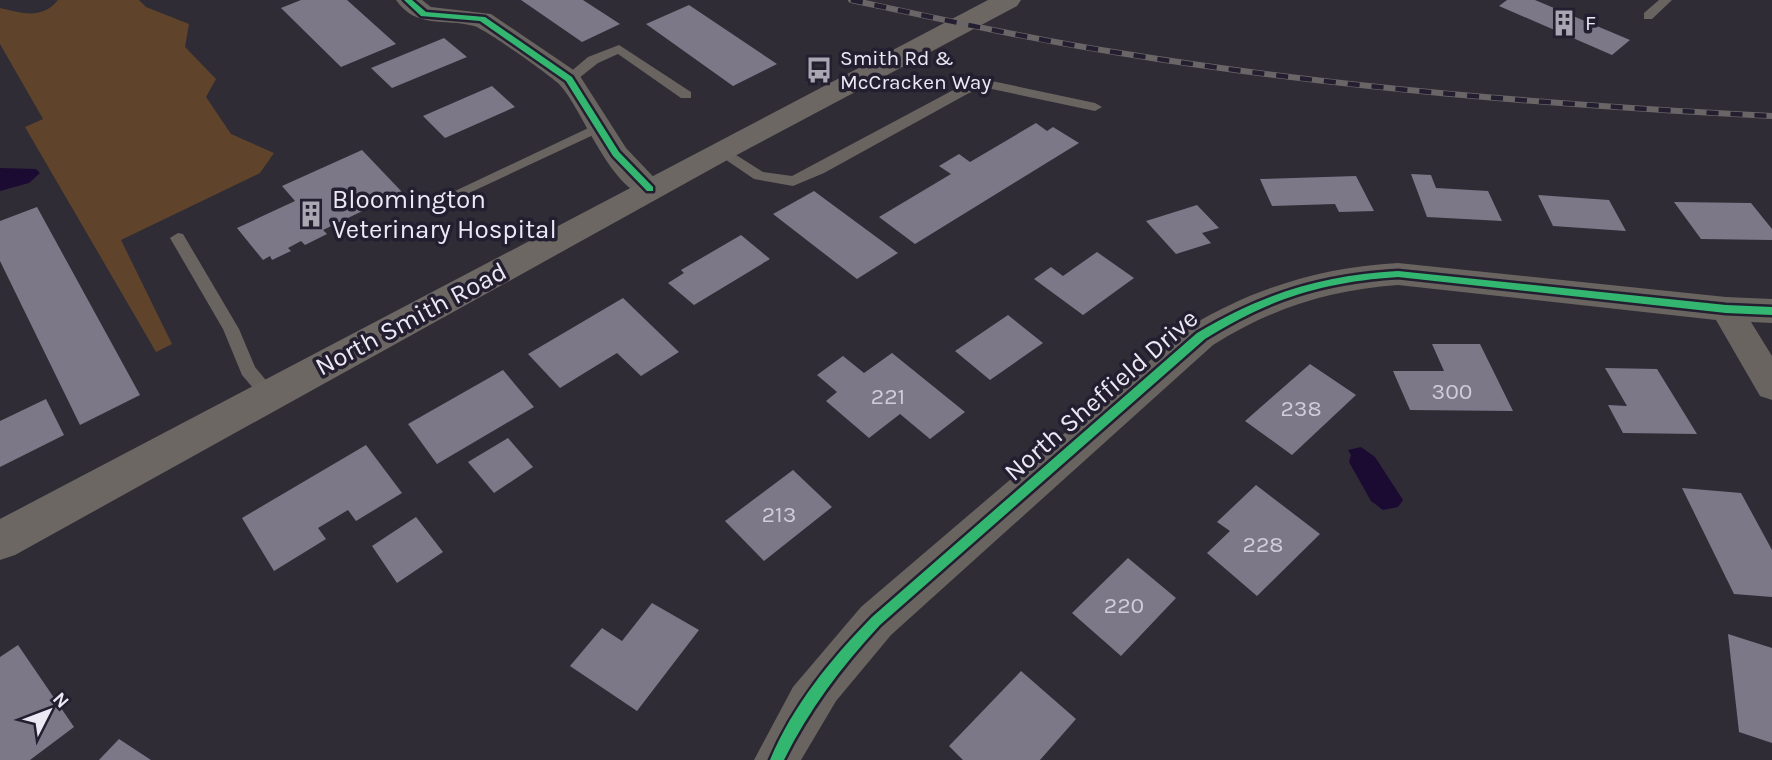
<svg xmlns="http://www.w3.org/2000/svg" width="1772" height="760" font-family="Karla,sans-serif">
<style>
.green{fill:#5f442b}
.water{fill:#1b0b33}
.building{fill:#7c7887}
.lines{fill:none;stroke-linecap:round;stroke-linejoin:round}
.service{fill:#6a6460;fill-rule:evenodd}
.minor{fill:#6a6460;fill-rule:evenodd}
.secondary{fill:#6d6764;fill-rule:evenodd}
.rail-casing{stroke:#6a6667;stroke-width:6}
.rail{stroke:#231f30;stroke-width:4.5;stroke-dasharray:12;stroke-linecap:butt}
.cycleway-casing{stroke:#231f30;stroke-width:5}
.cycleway{fill:#33b770;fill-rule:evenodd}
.labels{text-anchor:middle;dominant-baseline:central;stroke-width:7;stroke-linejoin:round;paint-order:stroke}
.far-poi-label{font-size:21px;fill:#ece9f5;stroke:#231f30;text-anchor:start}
.number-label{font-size:23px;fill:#d0cdda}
.poi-label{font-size:26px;fill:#ece9f5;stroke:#231f30;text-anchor:start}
.street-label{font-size:26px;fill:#ece9f5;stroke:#231f30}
</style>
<rect width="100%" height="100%" fill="#2f2c36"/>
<!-- green -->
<path class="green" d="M58,0H139L146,7L189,24L185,47L216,79L206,97L231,134L274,153L260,173L121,240L172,344L156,352L25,127L43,119L0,44V8C21,13 42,20 58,0Z"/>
<!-- water -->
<path class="water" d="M0,168L36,169L40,173L29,183L0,191Z
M1361,447L1375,457L1403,500L1398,507L1383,510L1371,501L1349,462L1351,455L1348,450Z"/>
<!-- building -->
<path class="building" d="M301,0H347L396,44L341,67L281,8Z
M521,0H583L620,24L582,42Z
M1507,0H1535L1630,40L1612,55L1499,6Z
M689,5L777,64L733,86L646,24Z
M444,38L467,57L392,88L371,68Z
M492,86L515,107L445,138L423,116Z
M1036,123L1047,131L1053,127L1079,143L915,244L879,217L951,174L939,166L959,154L970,162Z
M362,150L402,192L323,230L327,234L305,245L301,241L288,248L291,251L272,260L270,256L263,260L237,228L295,201L282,186Z
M1411,174L1431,175L1436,188L1488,191L1502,221L1427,217Z
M1356,176L1374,211L1339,212L1335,204L1272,206L1260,179Z
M814,191L898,253L857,279L773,214Z
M1538,195L1609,200L1626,231L1553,226Z
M1674,202L1751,203L1772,229V240L1701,239Z
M1197,205L1219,228L1202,233L1211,243L1176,254L1146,221Z
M37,207L140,395L80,425L0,261V221Z
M741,235L770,259L694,305L668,283L684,273L681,270Z
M1097,252L1134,278L1083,315L1034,279L1051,267L1063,276Z
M623,298L679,352L641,376L617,353L560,388L528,354Z
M1008,315L1043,343L990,380L955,351Z
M1432,344H1480L1513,411L1410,410L1393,371H1444Z
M892,353L965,412L930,439L900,414L869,438L826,401L837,392L817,375L843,356L864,373Z
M1310,364L1356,395L1292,455L1245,421Z
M1605,368L1657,369L1697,434L1623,433L1608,405L1627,406Z
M503,370L534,407L437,464L408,424Z
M46,399L64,435L0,467V421Z
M508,438L533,467L494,493L468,462Z
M366,445L402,493L356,521L348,510L318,528L326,539L274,571L242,518Z
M793,470L832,507L764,561L725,521Z
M1256,485L1320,534L1257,596L1207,553L1230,531L1217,522Z
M1682,488L1741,493L1772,550V597L1734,594Z
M416,517L443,552L397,583L372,546Z
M1128,558L1176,598L1121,656L1072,613Z
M652,603L699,630L637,711L570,666L602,628L622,641Z
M1728,634L1772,648V743L1739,732Z
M18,645L74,727L30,760H0V657Z
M1021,671L1076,719L1040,760H963L949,746Z
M119,739L151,760H99Z"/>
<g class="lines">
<!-- service -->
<path class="service" d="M1659,0H1672L1652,19H1644V13Z
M619,45L691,92V98H681L618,54L598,63L574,82L569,83L562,79L588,57Z
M987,80L1095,103L1102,107L1095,111L987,88L969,93L824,173L793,186L754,179L713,151L715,148H725L763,172L792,176L959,87Z
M599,123L604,124V130L467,194L462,196L455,191Z
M178,233L183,234L239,329L255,367L279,396L276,401H264L242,375L223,329L170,238Z"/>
<!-- minor -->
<path class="minor" d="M396,0H422L431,7L491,14L578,73L626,148L665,189L660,196C615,208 584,108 558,83C547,73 485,29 474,26C444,18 416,29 396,0Z
M1398,263L1726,297L1772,299V323L1751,322L1772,356V400L1760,396L1716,320L1398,285C1329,290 1272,308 1213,345L891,635L836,701L801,760H754L793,687L861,607L1189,327C1254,288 1322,267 1398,263Z"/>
<!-- secondary -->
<path class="secondary" d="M988,0H1021L1017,6L731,158L15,555L0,560V519Z"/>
<!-- rail casing -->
<g class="rail-casing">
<path id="rail" d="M851,0C940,19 1030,39 1120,53C1336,88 1554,105 1772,116"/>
</g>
<!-- rail -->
<use href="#rail" class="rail"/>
<!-- cycleway casing -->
<g class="cycleway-casing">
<path id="cycleway" d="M404,0H412L426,12L485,17L572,77L619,152L653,187V191H647L613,156L566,81L480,21L421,16Z
M1398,271L1726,305L1772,307V315L1726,313L1398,277C1322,282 1269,299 1205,339L880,625C842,666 809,709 784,760H770C793,705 831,659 872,617L1197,333C1262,294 1322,275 1398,271Z"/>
</g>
<!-- cycleway -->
<use href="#cycleway" class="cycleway"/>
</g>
<!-- icons -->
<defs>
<g id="building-bare" transform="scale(2.1)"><path d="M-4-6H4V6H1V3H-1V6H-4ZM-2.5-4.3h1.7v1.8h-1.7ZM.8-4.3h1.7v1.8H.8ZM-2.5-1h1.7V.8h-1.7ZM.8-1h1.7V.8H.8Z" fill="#aaa7b2" stroke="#231f30" stroke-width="2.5" paint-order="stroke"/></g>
<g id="bus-bare" transform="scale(2.1)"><path d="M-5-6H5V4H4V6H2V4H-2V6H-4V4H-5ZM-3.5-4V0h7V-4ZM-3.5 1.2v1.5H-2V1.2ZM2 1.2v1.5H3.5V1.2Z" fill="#aaa7b2" stroke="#231f30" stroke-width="2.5" paint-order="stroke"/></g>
</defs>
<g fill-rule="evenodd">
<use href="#building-bare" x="1564" y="23"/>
<use href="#bus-bare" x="819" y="70"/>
<use href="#building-bare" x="311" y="214"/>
</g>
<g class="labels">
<!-- far-poi labels -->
<g class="far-poi-label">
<text x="1585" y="23">F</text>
<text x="840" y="58">Smith Rd &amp;<tspan x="840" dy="24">McCracken Way</tspan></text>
</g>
<!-- number labels -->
<g class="number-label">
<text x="1452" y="391">300</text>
<text x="888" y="396">221</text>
<text x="1301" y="408">238</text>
<text x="779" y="514">213</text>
<text x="1263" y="544">228</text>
<text x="1124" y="605">220</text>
</g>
<!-- poi labels -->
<g class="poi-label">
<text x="332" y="199">Bloomington<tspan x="332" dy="30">Veterinary Hospital</tspan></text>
</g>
<!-- street labels -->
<g class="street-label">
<text transform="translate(411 319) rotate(-28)">North Smith Road</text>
<text transform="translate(1101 395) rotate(-41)">North Sheffield Drive</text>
</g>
</g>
<!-- north arrow -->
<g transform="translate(49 711) rotate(48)" stroke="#231f30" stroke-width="5" paint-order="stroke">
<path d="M0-5L12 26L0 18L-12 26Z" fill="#ece9f5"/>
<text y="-10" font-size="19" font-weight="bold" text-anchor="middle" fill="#ece9f5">N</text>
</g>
</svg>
